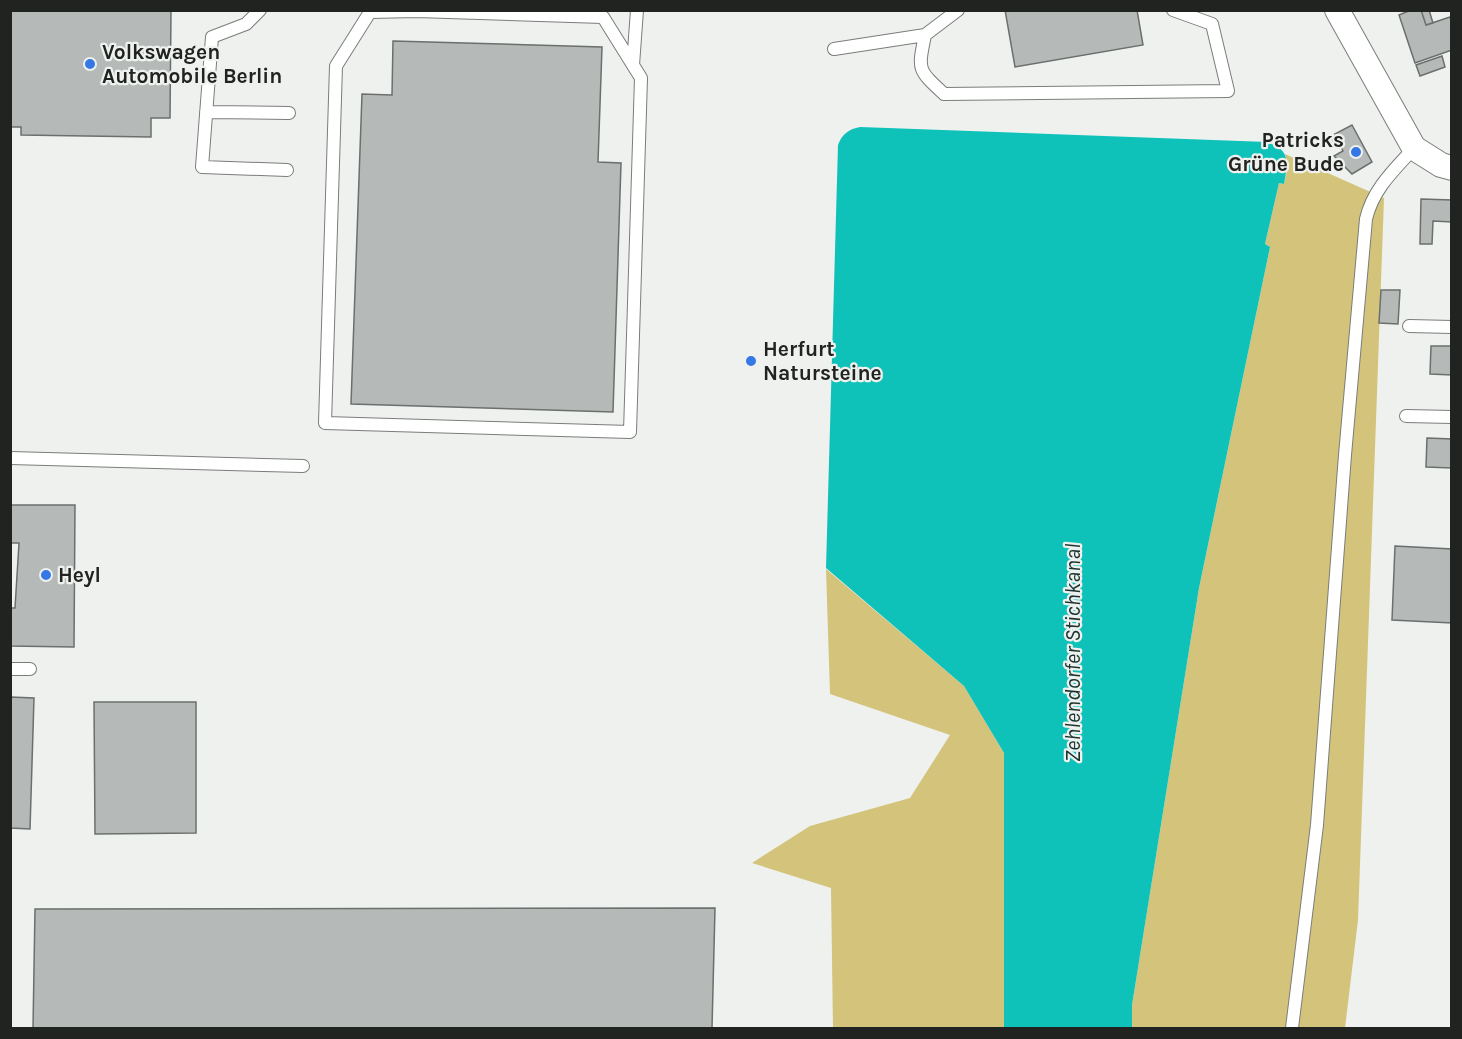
<svg xmlns="http://www.w3.org/2000/svg" width="1462" height="1039" font-family="Karla,sans-serif">
<style>
.green{fill:#d4c37a}
.water{fill:#0ec1b9}
.building{fill:#b5bab8;stroke:#6b6f6d;stroke-width:1.5}
.lines{fill:none;stroke-linecap:round;stroke-linejoin:round}
.service-casing{stroke:#7a7d7a;stroke-width:14}
.minor-casing{stroke:#7a7d7a;stroke-width:26}
.service{stroke:#fff;stroke-width:12}
.minor{stroke:#fff;stroke-width:24}
.poi-dot{fill:#3477e5;stroke:#eef1ee;stroke-width:2}
.labels{text-anchor:middle;dominant-baseline:central;stroke-width:4.5;stroke-linejoin:round;paint-order:stroke}
.poi-label{font-size:21px;font-weight:bold;fill:#212321;stroke:#eef1ee;text-anchor:start}
.water-label{font-size:22px;font-style:italic;fill:#1b3432;stroke:#eef1ee}
</style>
<rect width="100%" height="100%" fill="#eef1ee"/>
<!-- green -->
<path class="green" d="M1285,154L1384,198L1358,920L1345,1028H1132V1005L1199,588L1270,247L1265,244L1279,183L1284,184L1288,166Z
M826,569L964,686L1004,753V1028H833L831,888L752,863L810,826L910,798L950,735L830,694Z"/>
<!-- water -->
<path class="water" d="M860,127L1267,142C1291,150 1288,163 1284,184L1279,183L1265,244L1270,247L1199,588L1132,1005V1028H1004V753L964,686L826,568L838,145C842,134 849,129 860,127Z"/>
<!-- building -->
<path class="building" d="M10,10H171L170,118H151V137L21,135V127H10Z
M1005,10H1137L1143,45L1015,67Z
M1411,10H1421L1426,25L1450,17L1452,23V50L1415,63L1399,15Z
M1421,10H1429L1433,23L1426,25Z
M393,41L602,47L598,162L621,163L613,412L351,404L362,94L392,95Z
M1442,56L1445,67L1420,76L1416,65Z
M1352,125L1372,162L1352,174L1334,156L1343,151L1340,145L1336,147L1331,136Z
M1421,199L1452,200V222L1433,221L1432,244H1420Z
M1381,290H1400L1398,324L1379,323Z
M1431,346H1452V375L1430,374Z
M1427,438L1452,439V468L1426,467Z
M10,505H75L74,647L10,646V608H15L19,543H10Z
M1395,546L1452,549V623L1392,620Z
M10,697L34,698L30,829L10,828Z
M94,702H196V833L95,834Z
M715,908L712,1028H33L35,909Z"/>
<g class="lines">
<!-- service casing -->
<g class="service-casing">
<path id="service" d="M260,10L246,24L212,37L202,167L287,170
M417,11L603,17L641,78L630,432L325,423L336,66L370,12Z
M925,35C918,70 917,69 944,94L1228,91L1212,24L1173,10
M834,49L925,35L958,10
M633,65L637,10
M206,112L289,113
M1409,326L1452,327
M1406,416L1452,417
M10,458L303,466
M10,669H30
M1292,1028L1317,825L1345,455L1366,219C1373,189 1394,170 1414,148"/>
</g>
<!-- minor casing -->
<g class="minor-casing">
<path id="minor" d="M1337,10L1414,148L1441,165L1452,168"/>
</g>
<!-- service -->
<use href="#service" class="service"/>
<!-- minor -->
<use href="#minor" class="minor"/>
</g>
<!-- markers -->
<g class="poi-dot">
<circle cx="90" cy="64" r="6"/>
<circle cx="1356" cy="152" r="6"/>
<circle cx="751" cy="361" r="6"/>
<circle cx="46" cy="575" r="6"/>
</g>
<g class="labels">
<!-- poi labels -->
<g class="poi-label">
<text x="102" y="52">Volkswagen<tspan x="102" dy="24">Automobile Berlin</tspan></text>
<text x="1344" y="140" text-anchor="end">Patricks<tspan x="1344" dy="24">Grüne Bude</tspan></text>
<text x="763" y="349">Herfurt<tspan x="763" dy="24">Natursteine</tspan></text>
<text x="58" y="575">Heyl</text>
</g>
<!-- water labels -->
<g class="water-label">
<text transform="translate(1073 653) rotate(-90)">Zehlendorfer Stichkanal</text>
</g>
</g>
<!-- border -->
<rect width="1462" height="1039" fill="none" stroke="#212321" stroke-width="24"/>
</svg>
